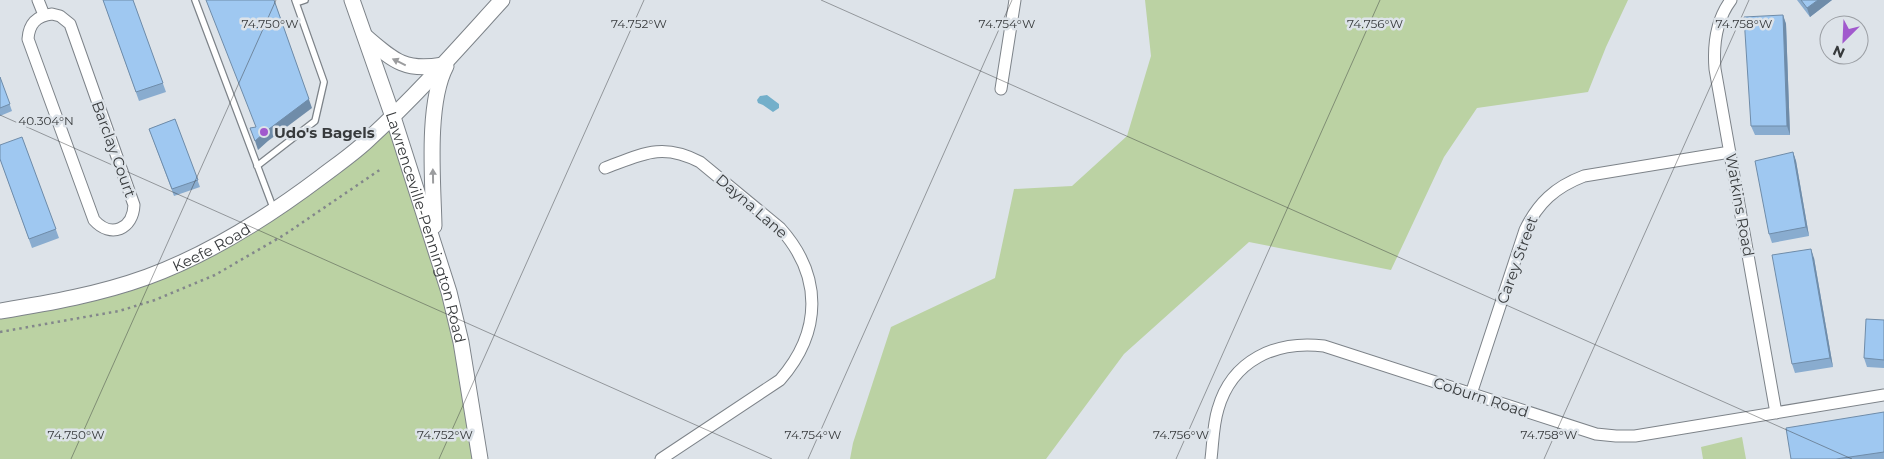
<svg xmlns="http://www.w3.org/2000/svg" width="1884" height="459" font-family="Montserrat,sans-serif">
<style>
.green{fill:#bbd2a3}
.water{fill:#73afca}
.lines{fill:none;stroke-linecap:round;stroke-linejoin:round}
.lane-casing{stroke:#7d8389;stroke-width:8}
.street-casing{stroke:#7d8389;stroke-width:13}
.secondary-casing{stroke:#7d8389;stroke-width:17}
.path{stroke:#83878b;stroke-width:2.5;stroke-dasharray:2.5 4;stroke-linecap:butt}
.lane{stroke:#fff;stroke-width:5.5}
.street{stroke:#fff;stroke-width:11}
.secondary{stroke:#fff;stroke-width:15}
.wall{fill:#89accf}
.shaded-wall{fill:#6f8ca9}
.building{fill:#9fc8f1;stroke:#6f8ca9}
.oneway{fill:#9b9c9e}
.ticks{fill:none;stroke:#373a3c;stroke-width:1;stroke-opacity:0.45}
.poi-dot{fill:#a159cd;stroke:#dde3e9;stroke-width:2}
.labels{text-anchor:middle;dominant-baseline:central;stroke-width:5;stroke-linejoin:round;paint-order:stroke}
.poi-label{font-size:15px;font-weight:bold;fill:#373a3c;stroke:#dde3e9;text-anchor:start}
.street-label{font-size:15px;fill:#373a3c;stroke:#dde3e9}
.ticks-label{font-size:12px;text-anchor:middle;fill:#373a3c;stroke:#dde3e9;stroke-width:5;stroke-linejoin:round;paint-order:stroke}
</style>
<rect width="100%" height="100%" fill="#dde3e9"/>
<!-- green -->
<path class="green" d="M1145,0H1628L1606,47L1588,92L1477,108L1444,157L1391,270L1249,242L1124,354L1046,459H850L853,443L891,327L995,278L1014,189L1072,186L1127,136L1151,56Z
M390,126L431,248L456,350L472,459H0V314L186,265Z
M1742,437L1746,459H1703L1701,447Z"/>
<!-- water -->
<path class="water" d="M767,95L779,104V108L773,112L763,105L758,103L757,100L760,96Z"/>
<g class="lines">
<!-- lane casing -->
<g class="lane-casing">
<path id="lane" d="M195,0L274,210
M296,3L305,0
M257,166L315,121L324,82L295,0"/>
</g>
<!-- street casing -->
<g class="street-casing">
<path id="street" d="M38,0L44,15
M1731,0C1716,20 1713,44 1715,69L1776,413
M52,14L60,16L70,24L134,205C133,229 111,239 94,220L28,39C29,24 36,16 52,14Z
M1001,89L1015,0
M605,168C642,154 662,142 700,162L780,228C823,276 822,332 780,380L661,459
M1471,394L1525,230C1538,203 1555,187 1584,176L1730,152
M1211,459C1213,443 1213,425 1218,409C1232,360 1276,340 1324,346L1596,434L1616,436H1635L1884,395"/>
</g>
<!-- secondary casing -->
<g class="secondary-casing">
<g id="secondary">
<path id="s1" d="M352,0L393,117L449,292L461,342L480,459"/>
<path d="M366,37C393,60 405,72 442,65"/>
<path d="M434,226C433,182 426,104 446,66"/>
<path id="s2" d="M0,311C50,303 100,294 147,277C210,254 268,217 321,177C338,164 356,152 371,137C418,94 460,46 502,0"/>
</g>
</g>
<!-- path -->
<path class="path" d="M0,332L119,311L155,300L215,275L284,235L381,169"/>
<!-- lane -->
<use href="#lane" class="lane"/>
<!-- street -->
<use href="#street" class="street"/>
<!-- secondary -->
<use href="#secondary" class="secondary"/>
</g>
<!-- wall -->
<path class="wall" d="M103,0H133L166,92L139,101Z
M1797,0H1832L1810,17Z
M1783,15L1786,24L1790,135H1755L1751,126Z
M0,77L12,111L0,116Z
M175,119L200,187L174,196L149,129Z
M22,137L59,238L32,248L0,159Z
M1793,152L1796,161L1809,236L1772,243L1769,234Z
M1814,258L1833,367L1795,373L1792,364Z
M1884,320V368L1867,367L1864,358Z
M1884,412V459H1791Z"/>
<!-- shaded-wall -->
<path class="shaded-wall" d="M274,0L312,108L268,141L258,150L255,141L265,132Z
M1818,0H1832L1810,17L1807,8Z
M1783,15L1786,24L1790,135L1787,126Z
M1793,152L1796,161L1809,236L1806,227Z
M1811,249L1814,258L1833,367L1830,358Z"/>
<!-- building -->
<path class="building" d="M103,0H133L163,83L136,92Z
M206,0H274L309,99L265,132L255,141L250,128L256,127Z
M1801,0H1818L1807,8Z
M1783,15L1787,126H1751L1744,17Z
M0,77L10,104L0,108Z
M175,119L198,180L172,189L149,129Z
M22,137L56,229L29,239L0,159V145Z
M1793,152L1806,227L1769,234L1755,161Z
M1811,249L1830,358L1792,364L1772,255Z
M1866,319L1884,320V360L1864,358Z
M1884,412V452L1836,459H1791L1786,428Z"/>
<!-- one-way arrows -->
<defs><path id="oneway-solid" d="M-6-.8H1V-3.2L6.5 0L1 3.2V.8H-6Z" transform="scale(1.25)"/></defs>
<g class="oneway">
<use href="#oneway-solid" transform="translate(399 62) rotate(-154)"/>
<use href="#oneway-solid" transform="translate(433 176) rotate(-91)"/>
</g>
<!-- ticks -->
<path class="ticks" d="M821,0L1852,459M0,115L772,459M71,459L276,0M439,459L644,0M808,459L1012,0M1176,459L1380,0M1544,459L1749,0"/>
<!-- markers -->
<circle class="poi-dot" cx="264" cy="132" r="5"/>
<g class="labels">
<!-- poi labels -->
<g class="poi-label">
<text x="274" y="132">Udo's Bagels</text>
</g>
<!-- street labels -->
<g class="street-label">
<text transform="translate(114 149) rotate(70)">Barclay Court</text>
<text transform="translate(1740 205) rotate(80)">Watkins Road</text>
<text transform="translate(752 206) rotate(41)">Dayna Lane</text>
<text stroke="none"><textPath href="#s1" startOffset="239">Lawrenceville-Pennington Road</textPath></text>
<text stroke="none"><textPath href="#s2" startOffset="222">Keefe Road</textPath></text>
<text transform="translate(1517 260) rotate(-70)">Carey Street</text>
<text transform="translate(1481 397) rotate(18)">Coburn Road</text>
</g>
</g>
<g class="ticks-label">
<text x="270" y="28">74.750°W</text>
<text x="639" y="28">74.752°W</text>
<text x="1007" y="28">74.754°W</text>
<text x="1375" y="28">74.756°W</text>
<text x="1744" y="28">74.758°W</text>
<text x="46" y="125">40.304°N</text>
<text x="76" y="439">74.750°W</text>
<text x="445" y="439">74.752°W</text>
<text x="813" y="439">74.754°W</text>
<text x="1181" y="439">74.756°W</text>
<text x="1549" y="439">74.758°W</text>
</g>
<!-- north arrow -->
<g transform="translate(1844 40) rotate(204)"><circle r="24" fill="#dde3e9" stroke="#9b9fa4"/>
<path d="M0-4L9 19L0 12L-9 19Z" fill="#a159cd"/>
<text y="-8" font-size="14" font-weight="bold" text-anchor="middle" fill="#373a3c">N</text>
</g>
</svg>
